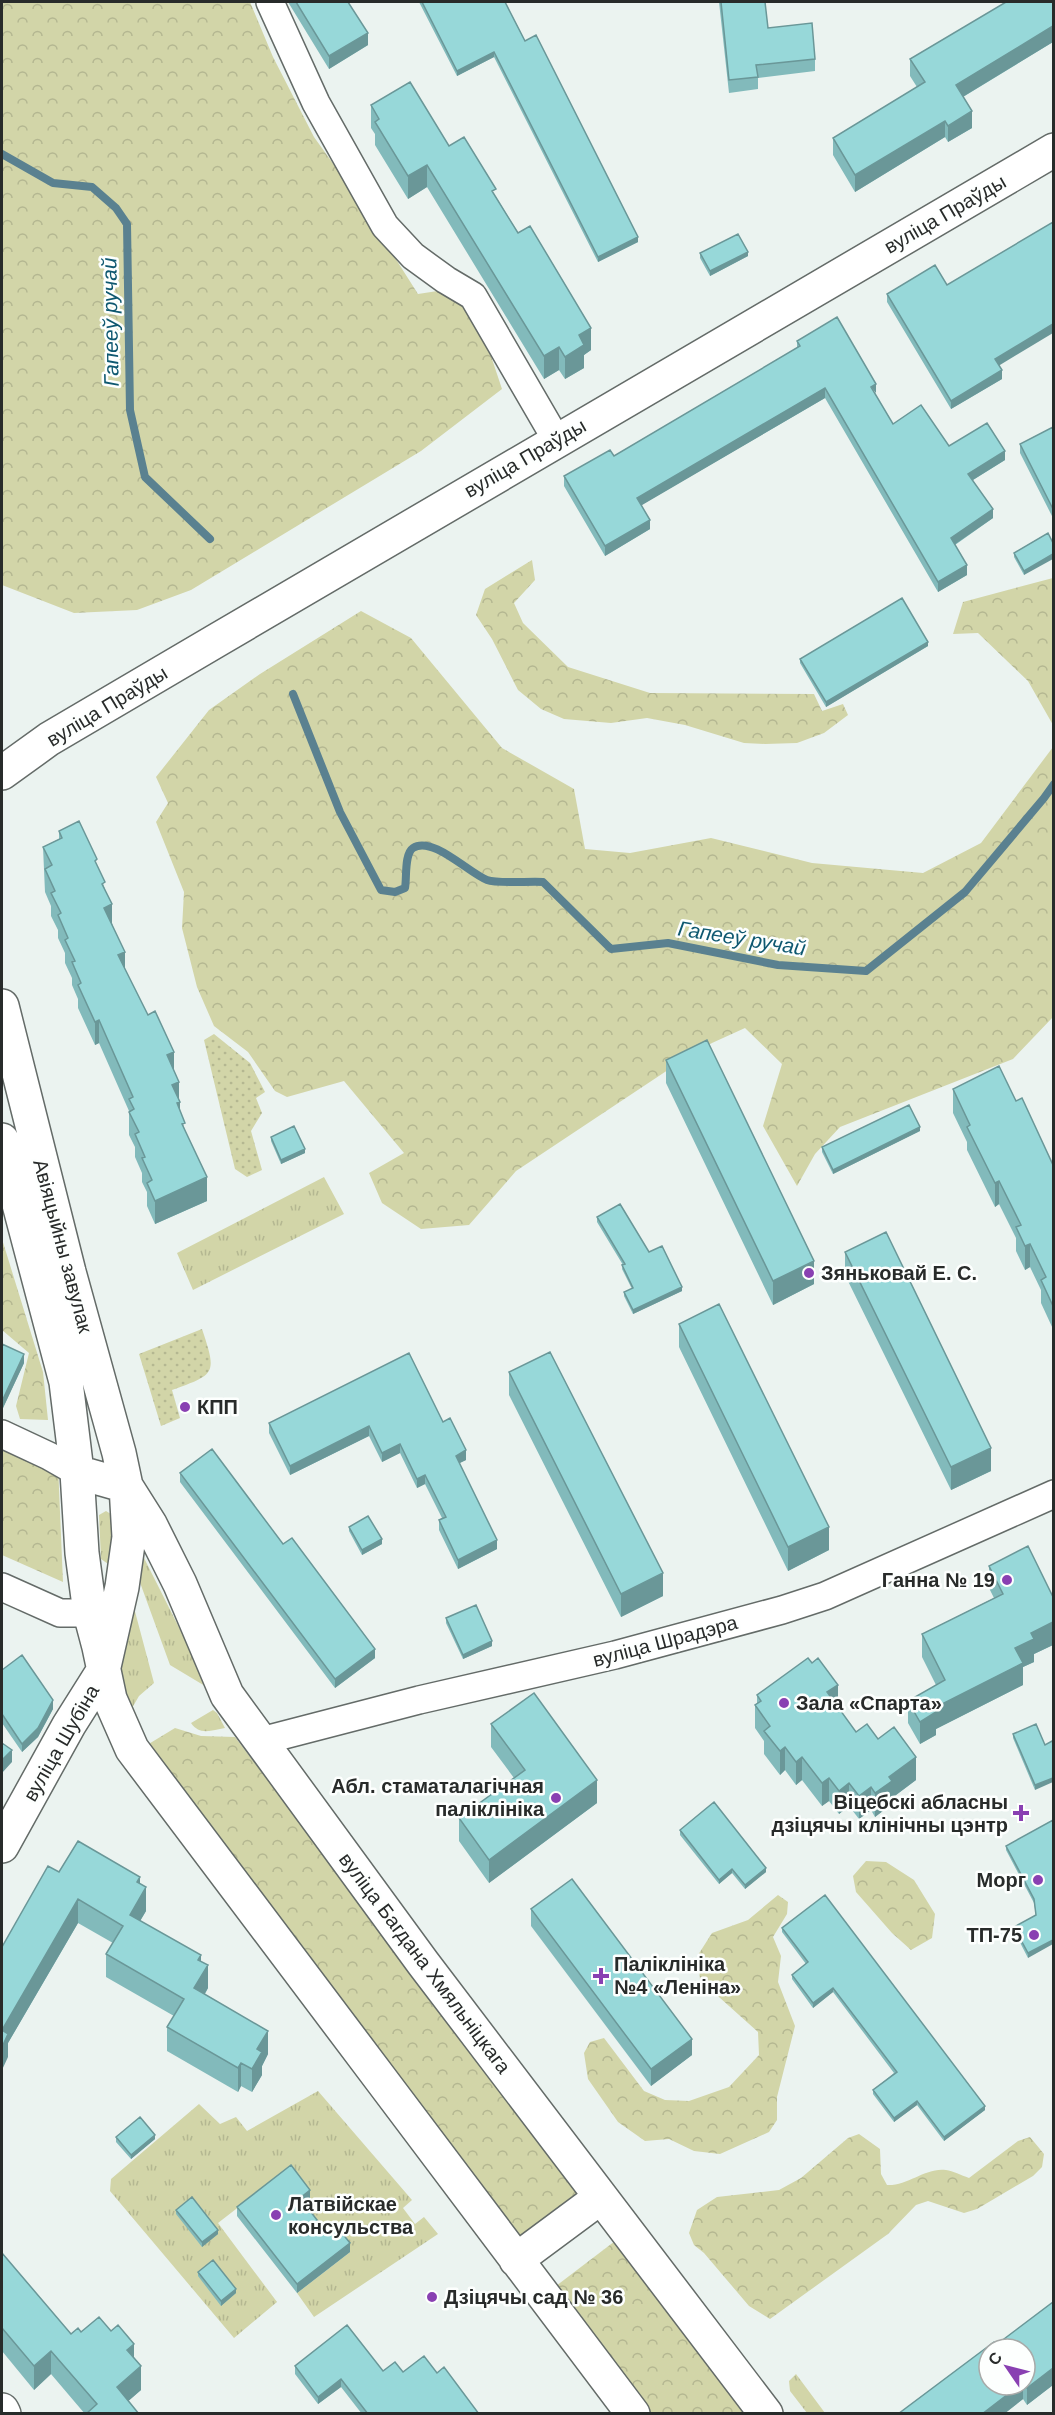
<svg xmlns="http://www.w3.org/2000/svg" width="1055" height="2415" font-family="Helvetica,sans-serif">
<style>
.grass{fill:url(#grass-tufts)}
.forest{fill:url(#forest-crowns)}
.park{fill:url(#park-dots)}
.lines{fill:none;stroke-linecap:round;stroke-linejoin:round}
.stream{stroke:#5a8190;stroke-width:8}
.street-casing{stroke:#646b68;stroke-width:30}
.secondary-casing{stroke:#646b68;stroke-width:36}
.primary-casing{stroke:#646b68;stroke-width:36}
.street{stroke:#fff;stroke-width:27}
.secondary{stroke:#fff;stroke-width:33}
.primary{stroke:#fff;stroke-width:33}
.wall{fill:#82babb;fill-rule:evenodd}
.shaded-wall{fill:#6a9798}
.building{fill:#97d8d9;stroke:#6a9798;stroke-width:1.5}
.poi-dot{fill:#8940b2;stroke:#fdfffe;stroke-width:2}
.labels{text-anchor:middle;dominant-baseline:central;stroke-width:5;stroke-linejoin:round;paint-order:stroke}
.street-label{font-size:20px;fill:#282b2a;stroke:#fdfffe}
.poi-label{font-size:20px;font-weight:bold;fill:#282b2a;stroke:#fdfffe;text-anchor:start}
.water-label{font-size:21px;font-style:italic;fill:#0e5870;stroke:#fdfffe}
</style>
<defs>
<pattern id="grass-tufts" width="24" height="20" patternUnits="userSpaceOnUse" patternTransform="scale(1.5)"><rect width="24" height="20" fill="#d2d5a8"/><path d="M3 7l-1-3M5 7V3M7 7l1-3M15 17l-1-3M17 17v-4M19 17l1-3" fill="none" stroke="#b4b791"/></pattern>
<pattern id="forest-crowns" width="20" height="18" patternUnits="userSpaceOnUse" patternTransform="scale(1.5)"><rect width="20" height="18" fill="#d2d5a8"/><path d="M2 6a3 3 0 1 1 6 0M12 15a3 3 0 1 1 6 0" fill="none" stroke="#b4b791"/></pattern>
<pattern id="park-dots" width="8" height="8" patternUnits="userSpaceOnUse" patternTransform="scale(1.5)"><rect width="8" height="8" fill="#d2d5a8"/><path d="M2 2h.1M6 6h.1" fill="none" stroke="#b4b791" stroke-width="1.8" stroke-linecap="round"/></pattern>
</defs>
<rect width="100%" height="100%" fill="#ebf3f0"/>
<!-- grass -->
<path class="grass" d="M324,1177L344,1214L193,1290L177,1253Z
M106,1511L114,1516L111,1566L101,1559L99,1515Z
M144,1558L210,1689L170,1665L138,1577Z
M133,1604L154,1683L139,1696L128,1715L116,1675Z
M213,1710L217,1713L225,1728C212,1730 200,1736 191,1723Z
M318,2091L412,2200L403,2208L415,2224L424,2217L438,2234L314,2317L297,2293L350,2252L324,2238L281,2174L218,2223L277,2302L234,2338L110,2191L111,2179L199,2104L220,2124L236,2117L247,2131Z
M796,2374L825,2413H807L790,2391L789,2381Z"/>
<!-- forest -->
<path class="forest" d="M2,2H250L273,57L314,137L352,190L418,294L457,288L491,356L502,389L421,451L191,590L137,610L74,613L2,585Z
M532,560L535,580L514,603L523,623L568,667L650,693L814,694L822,711L843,704L848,715L824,733L797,743L765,744L744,743L685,725L647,718L611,723L564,719L541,709L518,690L492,639L476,615L485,589Z
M1053,578H1054L1053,725L1028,681L978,633L953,634L963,602Z
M361,611L411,638L502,748L574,789L585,849L630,853L711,838L812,863L923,873L981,843L1053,747V1017L1013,1059L840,1127L815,1154L797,1186L763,1126L782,1064L745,1028L701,1048L516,1171L469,1225L421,1229L382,1203L369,1173L404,1153L344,1081L287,1097L275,1091L248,1052L214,1026L197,987L182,928L184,892L156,822L168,803L156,777L209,710L260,674Z
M2,1239L43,1372L48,1420L20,1419L16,1406L29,1353L2,1330Z
M2,1441L58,1465L63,1582L2,1555Z
M175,1728L201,1736L235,1737L581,2193L518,2244L147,1745Z
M866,1861L886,1862L914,1880L935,1914L932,1938L911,1950L892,1933L856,1892L853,1876Z
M778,1895L788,1902L787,1914L773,1937L781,1956L778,1982L795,2026L777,2097V2120L769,2132L720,2154L694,2151L669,2139L645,2141L618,2122L588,2079L584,2053L590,2042L604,2038L644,2091L665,2100L689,2101L729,2087L759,2055L758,2032L700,1980L698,1955L712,1933L748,1920Z
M859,2134L880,2149L881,2174L887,2185C908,2186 926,2167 946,2170C953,2171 961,2175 969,2178L1018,2141L1030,2137L1044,2154L1042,2167L1033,2176L977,2209L964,2213L928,2201L916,2205L888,2234L770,2319L749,2306L704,2253L694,2245L689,2233L697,2210L717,2197L779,2190L801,2178L848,2138Z
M619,2238L750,2413H651L556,2286Z"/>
<!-- park -->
<path class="park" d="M214,1034L250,1063L265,1092L256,1098L262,1113L251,1131L262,1170L247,1177L235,1169L204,1040Z
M202,1329C217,1374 216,1374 172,1390L180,1418L161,1426L139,1354Z"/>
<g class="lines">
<!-- stream -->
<path class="stream" d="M2,154L53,183L92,187L116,208L127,224L130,410L145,477L210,539
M293,694L340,812L381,890L395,892L405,888C407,878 404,854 413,848C432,835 470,874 487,880C498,884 530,881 543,882L611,949L668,943L778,965L866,971L965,892L1044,798L1054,784"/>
<!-- street casing -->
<g class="street-casing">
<path id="street" d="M270,2L316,103L385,226L413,256L446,280L473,296L556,439
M2,1434L49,1456L77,1472
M2,1587L60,1613H90
M261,1741L419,1700L615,1655L782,1610L825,1596L1054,1494"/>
</g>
<!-- secondary casing -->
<g class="secondary-casing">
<path id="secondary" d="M2,773L49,739L219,639L1054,150
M2,1006L69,1272L119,1453L126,1486L129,1537L122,1587L103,1671L69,1725L2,1846
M2,1140L66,1382L77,1472L82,1553L90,1613L99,1647L110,1699L132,1749C300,1970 465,2193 633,2414
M77,1472L126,1486L150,1524L180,1584L227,1695L423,1963L766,2414
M516,2260L601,2197"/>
</g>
<!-- primary casing -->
<g class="primary-casing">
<path id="primary" d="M2,2410L4,2414"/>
</g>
<!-- street -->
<use href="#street" class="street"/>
<!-- secondary -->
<use href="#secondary" class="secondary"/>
<!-- primary -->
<use href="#primary" class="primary"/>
</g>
<!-- wall -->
<path class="wall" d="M288,2H348L368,45L329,69Z
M419,2H505L525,41L638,242L598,262L494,57L457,76Z
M719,2H765L768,28L815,59V71L758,78V89L729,93Z
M1053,42L963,97L972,128L948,142L945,137L855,192L833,155V138L917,87L910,76V59Z
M371,105L449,146L496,197L591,350L584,355V368L565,379L559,370L544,379L427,187L408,199L375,145V134L371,128Z
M700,253L748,256L710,276L700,258Z
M947,285L999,365L1002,379L951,409L887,302V294Z
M797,341L875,394L893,424L949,446L1005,460L973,480L993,518L955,545L967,575L938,592L825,398L641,505L650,529L605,556L564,486V476L614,456L797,348Z
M1053,427V518L1020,453V444Z
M1048,533L1024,575L1014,557V553Z
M928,646L826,707L800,663V659Z
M59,831L97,866L105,889L112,923L125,969L174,1071L180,1111L185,1131L207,1201L155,1224L147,1206V1192L142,1182V1173L135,1157V1147L129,1135V1111L99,1043L95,1045L78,1008V999L72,985V978L65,963V953L58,938V930L51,916V906L45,892L43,847L59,839Z
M666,1060L814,1284L773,1305L666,1083Z
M953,1089L1016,1101L1053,1165V1329L1041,1303V1290L1030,1267L1025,1270L1016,1251V1238L999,1204L995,1207L967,1150V1142L953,1113Z
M920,1131L833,1174L822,1152V1147Z
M271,1137L305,1153L281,1164L271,1141Z
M597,1217L649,1252L682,1291L633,1314L624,1296V1292L632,1289L622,1269L623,1265L597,1222Z
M845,1252L991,1471L951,1490L845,1275Z
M679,1324L829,1550L788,1571L679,1347Z
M2,1344L24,1363L3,1408L2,1407Z
M509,1372L663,1596L621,1617L509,1395Z
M443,1422L466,1460L459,1463L497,1549L458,1569L439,1530V1520L442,1518L425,1484L417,1488L400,1453L382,1462L369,1436L290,1475L269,1433V1423Z
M180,1473L283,1544L375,1658L335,1688L180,1482Z
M349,1527L382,1544L362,1555L349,1531Z
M989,1566L1053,1597V1645L1034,1654V1662L1023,1667V1685L936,1729V1735L920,1744L908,1723V1701L936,1685L922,1657V1634L994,1598L989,1588Z
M446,1618L492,1646L463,1659L446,1623Z
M2,1670L53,1709L38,1737L22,1752L2,1723Z
M757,1695L838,1707L856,1732L878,1739L916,1780L892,1798V1804L875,1817L871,1810L859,1819L849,1806L839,1814L829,1801L822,1806L802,1780L796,1785L785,1770L780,1775L764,1754V1741L755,1728V1705L757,1704Z
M491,1724L597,1803L489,1883L459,1841V1818L514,1778L491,1747Z
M1013,1734L1045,1745L1035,1790L1013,1738Z
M1053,1820L1028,1958L1014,1931V1927L1036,1915L1034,1903L1006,1850V1846Z
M680,1830L766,1872L745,1889L732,1873L719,1884L680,1835Z
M59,1872L140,1884L146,1911L140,1921L201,1961L208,1988L205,1994L268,2054L262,2066V2075L252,2092L241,2086L238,2092L167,2051V2027L174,2016L106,1977V1954L113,1943L78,1923L8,2043V2057L2,1947Z
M531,1909L692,2055L651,2086L531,1926Z
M782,1928L985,2110L944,2141L917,2105L894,2122L873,2094V2090L894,2073L833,1992L813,2008L792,1979V1975L806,1964L782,1932Z
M116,2137L155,2139L131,2159L116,2142Z
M310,2199L304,2204L324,2229L350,2252L297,2293L237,2216V2207Z
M176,2210L218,2234L202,2247L176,2214Z
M2,2253L71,2334L81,2332L134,2357L141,2390L128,2401L139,2414H85L51,2374L34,2390L2,2351Z
M198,2272L236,2293L221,2306L198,2276Z
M1053,2302V2385L1027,2405L1023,2399L1004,2414H898L994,2342L996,2345ZM989,2349H1025V2385H989Z
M295,2366L383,2371L437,2373L479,2414H362L341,2387L318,2404L295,2374Z"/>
<!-- shaded-wall -->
<path class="shaded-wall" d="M1053,26V42L956,101V85Z
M368,33V45L329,69V56Z
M494,52V57L457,76V71Z
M972,111V128L948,142V126Z
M945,121V137L855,192V175Z
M427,165V187L408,199V176Z
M638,237V242L598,262V257Z
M748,252V256L710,276V271Z
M1053,324V333L995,368V359Z
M591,328V350L584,355V368L565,379V357L579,335Z
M559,347V370L544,379V356Z
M1002,370V379L951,409V401Z
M876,384V393L871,387Z
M825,388V398L637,508V498Z
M1005,451V460L968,483V474Z
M993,509V518L951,547V538Z
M650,520V529L605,556V546Z
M1053,554V559L1024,575V571Z
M967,565V575L938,592V582Z
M928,642V646L826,707V702Z
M112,904V927L104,908Z
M125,952V975L118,955Z
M99,1020V1043L95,1045V1022Z
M174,1052V1075L167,1055Z
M179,1082V1102H180V1125L172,1085Z
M920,1127V1131L833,1174V1170Z
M305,1149V1153L281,1164V1160Z
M207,1177V1201L155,1224V1201Z
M999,1181V1204L995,1207V1183Z
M1030,1244V1267L1025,1270V1246Z
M814,1261V1284L773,1305V1281Z
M682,1287V1291L633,1314V1310Z
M24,1354V1363L3,1408V1399Z
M369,1426V1436L290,1475V1466Z
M400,1444V1453L382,1462V1453Z
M991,1448V1471L951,1490V1467Z
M466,1450V1460L456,1465V1456Z
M425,1475V1484L417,1488V1479Z
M829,1527V1550L788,1571V1547Z
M382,1539V1544L362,1555V1550Z
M497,1540V1549L458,1569V1560Z
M663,1573V1596L621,1617V1594Z
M1053,1622V1645L1034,1654V1662L1023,1667V1685L936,1729V1735L920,1744V1722L934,1708L1015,1648L1031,1633Z
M492,1641V1646L463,1659V1655Z
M375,1649V1658L335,1688V1679Z
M838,1685V1708L827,1692Z
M53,1700V1709L38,1737L22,1752V1744Z
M785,1747V1770L780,1775V1751Z
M12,1750V1762L2,1773V1760Z
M802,1757V1780L796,1785V1762Z
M916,1757V1780L892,1798V1804L875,1817V1793L889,1777Z
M829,1778V1801L822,1806V1783Z
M1053,1778V1782L1035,1790V1785Z
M597,1780V1803L489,1883V1860Z
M849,1783V1806L839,1814V1791Z
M871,1787V1810L859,1819V1796Z
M766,1868V1872L745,1889V1885Z
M732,1869V1873L719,1884V1880Z
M140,1877V1898L146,1887V1911L130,1938V1915L137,1882Z
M78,1899V1923L8,2043V2057L2,2070V2030Z
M1053,1940V1944L1028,1958V1953Z
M201,1955V1977L208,1965V1988L194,2011V1988L198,1960Z
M833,1988V1992L813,2008V2003Z
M268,2031V2054L262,2066V2075L252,2092V2069L257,2049Z
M692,2039V2055L651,2086V2069Z
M241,2063V2086L238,2092V2068Z
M917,2101V2105L894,2122V2118Z
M985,2106V2110L944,2141V2137Z
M155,2135V2139L131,2159V2155Z
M310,2190V2199L300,2207V2198Z
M218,2230V2234L202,2247V2242Z
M350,2243V2252L297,2293V2284Z
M236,2289V2293L221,2306V2301Z
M134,2344V2367L127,2350Z
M51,2351V2374L34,2390V2366Z
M141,2366V2390L117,2411V2387Z
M1053,2368V2385L1027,2405V2388Z
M341,2379V2387L318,2404V2397Z
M1020,2385H1023V2399L1004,2414H982Z"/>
<!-- building -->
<path class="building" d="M296,2H348L368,33L329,56Z
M422,2H505L525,41L536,35L638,237L598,257L494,52L457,71Z
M721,2H765L768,28L812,23L815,59L756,65L758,77L729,80Z
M1006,2H1053V26L956,85L972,111L948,126L945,121L855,175L833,138L925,82L910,59Z
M410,82L449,146L464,137L496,189L492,191L518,233L530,226L591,328L579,335L584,345L565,357L559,347L544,356L427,165L408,176L375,122L379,119L371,105Z
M1053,222V324L995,359L1002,370L951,401L887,294L935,265L947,285Z
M738,234L748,252L710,271L700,253Z
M837,317L876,384L871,387L893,424L921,405L949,446L987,423L1005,451L968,474L993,509L951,538L967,565L938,582L825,388L637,498L650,520L605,546L564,476L610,450L614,456L800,346L797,341Z
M1053,427V509L1020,444Z
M1048,533L1053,543V554L1024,571L1014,553Z
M902,598L928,642L826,702L800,659Z
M79,821L97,859L95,861L105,882L102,884L112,904L104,908L125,952L118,955L148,1015L155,1011L174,1052L167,1055L179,1082L172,1085L180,1102L177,1103L185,1123L182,1124L207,1177L155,1201L147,1183L152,1180L142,1158L145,1157L135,1134L139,1132L129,1112L134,1109L129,1099L133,1097L99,1020L95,1022L78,985L81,983L72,962L75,961L65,940L68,938L58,915L61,913L51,893L55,891L45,869L52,865L43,847L62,838L59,831Z
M707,1040L814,1261L773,1281L666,1060Z
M999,1066L1016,1101L1022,1098L1053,1165V1306L1041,1280L1046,1277L1030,1244L1025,1246L1016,1227L1021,1225L999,1181L995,1183L967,1127L970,1125L953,1089Z
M909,1105L920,1127L833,1170L822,1147Z
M294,1126L305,1149L281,1160L271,1137Z
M620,1204L649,1252L662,1246L682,1287L633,1310L624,1292L633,1288L622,1265L625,1264L597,1217Z
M886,1232L991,1448L951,1467L845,1252Z
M719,1304L829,1527L788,1547L679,1324Z
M2,1344L24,1354L3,1399L2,1398Z
M550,1352L663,1573L621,1594L509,1372Z
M409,1353L443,1422L450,1418L466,1450L456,1456L497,1540L458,1560L439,1520L446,1517L425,1475L417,1479L400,1444L382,1453L369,1426L290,1466L269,1423Z
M212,1449L283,1544L292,1538L375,1649L335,1679L180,1473Z
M368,1516L382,1539L362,1550L349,1527Z
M1028,1546L1053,1597V1622L1031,1633L1034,1639L1015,1648L1023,1663L934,1708L936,1712L920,1722L908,1701L945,1680L922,1634L1003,1594L989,1566Z
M476,1605L492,1641L463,1655L446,1618Z
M22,1655L53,1700L38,1728L22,1744L2,1714V1670Z
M808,1658L812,1663L818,1658L838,1685L827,1692L856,1732L867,1724L878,1739L894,1727L916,1757L889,1777L892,1781L875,1793L871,1787L859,1796L849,1783L839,1791L829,1778L822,1783L802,1757L796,1762L785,1747L780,1751L764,1731L770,1726L755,1705L761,1701L757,1695Z
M534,1693L597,1780L489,1860L459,1818L525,1770L491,1724Z
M1036,1724L1045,1745L1052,1741L1053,1743V1778L1035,1785L1013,1734Z
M2,1743L12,1750L2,1760Z
M714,1802L766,1868L745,1885L732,1869L719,1880L680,1830Z
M1053,1820V1940L1028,1953L1014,1927L1036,1915L1034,1899L1006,1846Z
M78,1841L140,1877L137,1882L146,1887L130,1915L201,1955L198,1960L208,1965L194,1988L268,2031L257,2049L262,2052L252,2069L241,2063L238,2068L167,2027L184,1999L106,1954L123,1926L78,1899L2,2030L8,2034L2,2047V1947L48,1866L59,1872Z
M572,1879L692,2039L651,2069L531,1909Z
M825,1895L985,2106L944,2137L917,2101L894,2118L873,2090L897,2072L833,1988L813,2003L792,1975L808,1962L782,1928Z
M140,2117L155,2135L131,2155L116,2137Z
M291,2165L310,2190L300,2198L324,2229L333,2222L350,2243L297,2284L237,2207Z
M192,2197L218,2230L202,2242L176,2210Z
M2,2253L71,2334L78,2328L81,2332L99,2317L111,2331L118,2325L134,2344L127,2350L141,2366L117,2387L139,2414H86L97,2404L51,2351L34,2366L2,2328Z
M213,2260L236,2289L221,2301L198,2272Z
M1053,2302V2368L1027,2388L1025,2385V2349H989V2385H1020L982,2414H898L994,2342L996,2345Z
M347,2325L383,2371L395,2362L403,2372L424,2356L437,2373L444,2367L479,2414H368L341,2379L318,2397L295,2366Z"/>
<!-- markers -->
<g class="poi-dot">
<circle cx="809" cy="1273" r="6"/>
<circle cx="185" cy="1407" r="6"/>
<circle cx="1007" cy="1580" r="6"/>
<circle cx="784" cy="1703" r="6"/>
<circle cx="556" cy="1798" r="6"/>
<path d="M1018 1804h6v6h6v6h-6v6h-6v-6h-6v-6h6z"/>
<circle cx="1038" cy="1880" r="6"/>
<circle cx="1034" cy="1935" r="6"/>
<path d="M598 1967h6v6h6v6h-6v6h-6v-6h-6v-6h6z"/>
<circle cx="276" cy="2215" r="6"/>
<circle cx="432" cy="2297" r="6"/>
</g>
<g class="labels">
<!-- street labels -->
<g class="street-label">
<text transform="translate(945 214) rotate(-30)">вуліца Праўды</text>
<text transform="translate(525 458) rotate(-30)">вуліца Праўды</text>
<text transform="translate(107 706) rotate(-31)">вуліца Праўды</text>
<text transform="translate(63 1246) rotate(75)">Авіяцыйны завулак</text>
<text transform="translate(665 1641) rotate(-15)">вуліца Шрадэра</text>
<text transform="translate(61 1743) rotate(-60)">вуліца Шубіна</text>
<text transform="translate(425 1963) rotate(53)">вуліца Багдана Хмяльніцкага</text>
</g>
<!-- poi labels -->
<g class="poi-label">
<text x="821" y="1273">Зяньковай Е. С.</text>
<text x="197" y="1407">КПП</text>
<text x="995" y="1580" text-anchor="end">Ганна № 19</text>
<text x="796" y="1703">Зала «Спарта»</text>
<text x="544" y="1786" text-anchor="end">Абл. стаматалагічная<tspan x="544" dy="23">паліклініка</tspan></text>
<text x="1008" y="1802" text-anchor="end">Віцебскі абласны<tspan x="1008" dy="23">дзіцячы клінічны цэнтр</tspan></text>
<text x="1026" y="1880" text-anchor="end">Морг</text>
<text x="1022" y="1935" text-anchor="end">ТП-75</text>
<text x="614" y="1964">Паліклініка<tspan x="614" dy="23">№4 «Леніна»</tspan></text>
<text x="288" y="2204">Латвійскае<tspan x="288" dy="23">консульства</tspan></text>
<text x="444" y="2297">Дзіцячы сад № 36</text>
</g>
<!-- water labels -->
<g class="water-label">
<text transform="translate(110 322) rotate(-91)">Гапееў ручай</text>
<text transform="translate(742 938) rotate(9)">Гапееў ручай</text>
</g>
</g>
<!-- border -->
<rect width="1055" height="2415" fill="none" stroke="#282b2a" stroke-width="6"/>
<!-- north arrow -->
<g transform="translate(1007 2367) rotate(305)"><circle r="28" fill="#fdfffe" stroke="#a8aaa9" stroke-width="1.5"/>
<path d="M0-4.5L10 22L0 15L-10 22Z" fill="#8940b2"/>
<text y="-9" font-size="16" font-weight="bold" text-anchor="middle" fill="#282b2a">С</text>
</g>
</svg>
